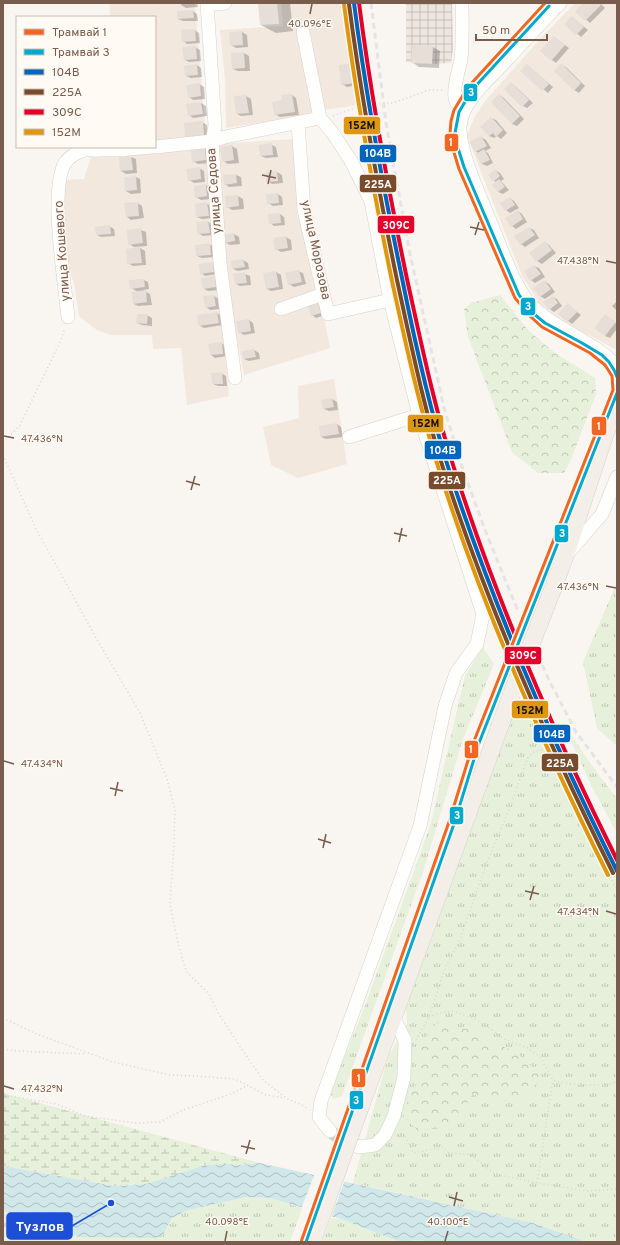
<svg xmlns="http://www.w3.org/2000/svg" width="620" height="1245" font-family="Overpass,sans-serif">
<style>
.residential{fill:#f2e8de}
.industrial{fill:url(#industrial-grid)}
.grass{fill:url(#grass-tufts)}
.forest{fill:url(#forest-crowns)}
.wetland{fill:url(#wetland-marsh)}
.water{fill:url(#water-waves)}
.pier{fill:#f9f5f0}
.shadow{fill:#0003}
.building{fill:#e6ded7}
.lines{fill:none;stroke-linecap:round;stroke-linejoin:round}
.minor-tunnel{stroke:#d9cfc7;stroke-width:13;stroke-dasharray:13 6;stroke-linecap:butt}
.minor-casing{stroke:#d7d1cb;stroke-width:14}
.major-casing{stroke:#dad1cc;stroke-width:18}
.path{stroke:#dcd5d0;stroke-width:1.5;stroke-dasharray:1 3;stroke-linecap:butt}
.minor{stroke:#fefefd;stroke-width:13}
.major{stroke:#f3eee8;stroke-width:17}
.rail{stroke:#e6e3e7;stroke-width:3;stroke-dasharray:6 4;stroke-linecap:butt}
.major-bridge-casing{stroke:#dad1cc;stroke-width:18;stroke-linecap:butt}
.major-bridge{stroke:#f3eee8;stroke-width:17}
.rail-1-casing{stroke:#fffaf3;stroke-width:7}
.rail-2-casing{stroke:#fffaf3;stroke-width:7}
.rail-3-casing{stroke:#fffaf3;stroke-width:7}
.rail-4-casing{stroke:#fffaf3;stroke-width:7}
.rail-1{stroke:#0065bd;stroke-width:4}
.rail-2{stroke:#7a4b2a;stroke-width:4}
.rail-3{stroke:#e4002b;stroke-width:4}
.rail-4{stroke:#de970f;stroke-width:4}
.tram-1-casing{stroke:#fffaf3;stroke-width:6}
.tram-2-casing{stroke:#fffaf3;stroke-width:6}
.tram-1{stroke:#f26522;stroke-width:3}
.tram-2{stroke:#00a9ce;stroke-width:3}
.ticks{fill:none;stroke:#7a5c4d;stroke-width:1.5}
.labels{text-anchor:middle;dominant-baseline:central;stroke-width:3;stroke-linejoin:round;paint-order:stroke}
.street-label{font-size:13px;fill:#7a5c4d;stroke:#fffaf3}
.ticks-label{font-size:10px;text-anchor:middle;fill:#7a5c4d;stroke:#fffaf3;stroke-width:3;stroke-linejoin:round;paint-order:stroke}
.leader{fill:none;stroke:#1d4ed8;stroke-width:1.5}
.callout-dot{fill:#1d4ed8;stroke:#fffaf3;stroke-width:1.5}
.callout{fill:#1d4ed8;stroke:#1d4ed8;stroke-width:1.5}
.callout-label{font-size:14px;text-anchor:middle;font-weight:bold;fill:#fff}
.line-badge{stroke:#fffaf3;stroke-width:1.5}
.badge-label{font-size:11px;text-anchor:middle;font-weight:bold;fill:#fff}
.pale-badge-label{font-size:11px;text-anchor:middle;font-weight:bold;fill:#111}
</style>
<defs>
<pattern id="industrial-grid" width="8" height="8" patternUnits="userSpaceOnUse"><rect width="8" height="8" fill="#ede5e0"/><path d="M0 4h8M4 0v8" fill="none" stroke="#c5bdb8"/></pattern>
<pattern id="grass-tufts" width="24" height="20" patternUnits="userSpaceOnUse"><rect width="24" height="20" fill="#e7f0db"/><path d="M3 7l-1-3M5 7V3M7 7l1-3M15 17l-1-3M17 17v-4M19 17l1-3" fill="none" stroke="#c0c6b4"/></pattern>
<pattern id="forest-crowns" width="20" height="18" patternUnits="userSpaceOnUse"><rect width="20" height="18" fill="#e7f0db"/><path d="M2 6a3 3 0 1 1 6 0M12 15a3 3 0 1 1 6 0" fill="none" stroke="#c0c6b4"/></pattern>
<pattern id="wetland-marsh" width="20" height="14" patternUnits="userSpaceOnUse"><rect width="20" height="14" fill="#e7f0db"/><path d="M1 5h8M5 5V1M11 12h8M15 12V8" fill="none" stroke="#c0c6b4"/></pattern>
<pattern id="water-waves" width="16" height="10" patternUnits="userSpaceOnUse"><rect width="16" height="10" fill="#d0e8ea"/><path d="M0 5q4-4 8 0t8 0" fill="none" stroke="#aebfc0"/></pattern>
</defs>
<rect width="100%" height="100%" fill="#f9f5f0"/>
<!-- residential -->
<path class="residential" d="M109,3H195L206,138L155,144V17H110Z
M281,3H343L358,105L323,110L306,26L297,27L314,114L226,128L225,79L220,30L283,26Z
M575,3H617V350L574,327L540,304L522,276L467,136L474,118L486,100L541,38Z
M295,139L320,298L330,348L244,375L228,292L216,144Z
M206,144L214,245L229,396L187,405L181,348L153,349L152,335H111L97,330L79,316L74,283L69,270L63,230V207L66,180L84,179L91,156Z
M334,379L347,464L298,478L271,465L263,427L299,418L298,386Z"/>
<!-- industrial -->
<path class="industrial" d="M406,3H452L453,49L451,63L432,64L406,62Z"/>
<!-- grass -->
<path class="grass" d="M617,582V746L597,728L583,662Z
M483,647L494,664L463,739L423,872L342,1096L333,1099L330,1092L363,1011L419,857L431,823L465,676Z
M537,709L559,761L617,879V1242H587L533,1223L353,1183L388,1057L407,1024L405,999L435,930L511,710L527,713Z
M561,720L590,763L617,799V833L592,787Z
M247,1197L270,1198L302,1208L290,1242H3V1211L79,1237L163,1235L172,1218L188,1210Z
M331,1218L341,1219L400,1242L420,1240L429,1242H322Z"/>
<!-- forest -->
<path class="forest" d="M500,295L528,330L555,353L595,378L596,394L570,462L564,473H538L512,452L468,337L464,309L471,303Z
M438,1022L470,1030L518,1054L540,1074L530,1098L504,1101L472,1094L455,1126L418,1131L403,1115L411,1092L421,1077V1049L430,1030Z"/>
<!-- wetland -->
<path class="wetland" d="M3,1093L260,1163L240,1165L224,1164L146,1184L114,1186L3,1166Z"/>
<!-- water -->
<path class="water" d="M260,1163L533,1223L587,1242H429L420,1240L400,1242L341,1219L270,1198L247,1197L188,1210L172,1218L163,1235L155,1238L79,1237L3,1211V1166L114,1186L133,1185L146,1184L203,1166L224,1164L240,1165Z"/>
<!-- pier -->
<path class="pier" d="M315,1173L345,1180L331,1218L301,1209Z"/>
<!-- shadow -->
<path class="shadow" d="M181,3H197L198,7L186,8L181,5Z
M259,3H290L293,31L276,33L261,25Z
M585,3H600L605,8L590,23L576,11Z
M193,11L197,14L198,21H183L178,19Z
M572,17L588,30L581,37L566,24Z
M194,30L199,33L200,43L187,44L183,41Z
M242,32L247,35L248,47L236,48L231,45Z
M554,37L569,48L556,63L552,60Z
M413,46L433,47L440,51L439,68L419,67L412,62Z
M195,47L200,50L201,61L189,62L185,60Z
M244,53L249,56L250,71H238L233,69L232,54Z
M352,64L357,67L359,85L347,87L342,84Z
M197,65L201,68L202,77L191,78L186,76Z
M527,65L553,87L548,93L522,71Z
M561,65L566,67L585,86L579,93L574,90Z
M511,83L515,86L533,103L527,108L523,106Z
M199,84L204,87L205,99L193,100L189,97Z
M292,95L296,98L299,115L280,117L275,114L283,101Z
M499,95L504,98L524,119L517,126L512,124Z
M246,96L251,99L253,115L241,116L237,114Z
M201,103L206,106L207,116L193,118L189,115Z
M491,118L496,120L507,133L501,139L497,136L494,138L489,136Z
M202,122L207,125L208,138L191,140Z
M481,137L486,140L491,148L485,151L488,153L493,163L487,166L482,164L477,154L479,153L476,152Z
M272,145L276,147L278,157L266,158L261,156Z
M232,146L237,149L239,163L228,164L223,161Z
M204,148L209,151L210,163L198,164L193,161Z
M131,157L136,159L137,173L126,174L121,171L120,158Z
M199,168L204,171L205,182L194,183L189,180Z
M495,170L500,173L504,179L501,181L509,190L503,194L498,192L496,182L494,181Z
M277,172L282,175L283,183L272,184L267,181V173Z
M236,175L241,177L242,186L229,187L225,184L224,176Z
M136,177L140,179L141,193L131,194L126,191Z
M206,185L210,188L211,199L201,200L196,197Z
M278,194L282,197L283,205L273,206L268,203Z
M238,196L243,199L244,209L232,210L227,207Z
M510,198L514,201L519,208L510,213L506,210Z
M138,203L142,206L144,218L131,220L127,217Z
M207,204L212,206L213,218L202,219L197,217Z
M518,211L522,214L527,222L516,229L512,226Z
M280,214L284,217L285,225L274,226L270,223Z
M208,222L213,225L214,235L203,236L198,233L197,223Z
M109,226L114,229L115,236L101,237L97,235Z
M529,228L534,230L539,238L525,247L521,244Z
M141,230L146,232L147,246L134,247L129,244Z
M234,234L239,237L240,244L230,245L225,242Z
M286,237L291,240L292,250L281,252L276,249Z
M545,242L549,245L556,253L542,264L537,261L531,253Z
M209,244L214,247L215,257L202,258L197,256Z
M140,248L145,251L146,265L133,266L128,263Z
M243,260L248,263L249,269L238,271L233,269Z
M212,263L217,266L218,274L205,276L201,273Z
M534,266L539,268L545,277L535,283L531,280Z
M298,271L303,273L306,284L294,287L289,284Z
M276,272L281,275L283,289L271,291L267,289Z
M245,274L250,276L251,285L240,286L236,284Z
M214,277L219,280L220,290L208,291L204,289Z
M144,280L148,282L149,289L143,290L150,294L152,305L138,306L134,304L138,292L131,288Z
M544,281L549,284L555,292L545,299L540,296Z
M214,296L219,299L220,309L210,310L206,307Z
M553,297L557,299L562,306L554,312L550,309Z
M617,301V311L612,306Z
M318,304L323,307L325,315L316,318L312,315Z
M568,305L581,315L572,324L559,314Z
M217,313L222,316L223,325L204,328L199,325Z
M147,315L152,318V326L142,325L137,323Z
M609,318L617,324V331L616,330L610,338L605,336Z
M249,320L253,323L255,333L244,335L239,332Z
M221,343L226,346L227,356L215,358L211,355Z
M254,350L259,353L260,359L249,361L244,359Z
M221,373L226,376L227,386H218L213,384Z
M332,399L337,402L338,410L329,411L324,409Z
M337,424L341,427L343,437L326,439L321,437Z"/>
<!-- building -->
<path class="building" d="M258,3H277L279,24L260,25Z
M583,3H599L601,5L585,21L575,12Z
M193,10L194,18L177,19V11Z
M572,16L584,27L576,35L564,24Z
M195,29L196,41L182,42L181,30Z
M242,31L243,45L230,46L229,32Z
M554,36L565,45L551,61L540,51Z
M412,45L433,46L432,64L411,63Z
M196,46L197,59L184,60L182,47Z
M244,52L245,68L232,69L231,53Z
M353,63L355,83L341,85L339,65Z
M561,63L581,83L574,91L554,71Z
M197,64L198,75L185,76L184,66Z
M527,64L549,84L542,91L520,71Z
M511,82L529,100L522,107L504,89Z
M200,83L201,96L188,98L186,85Z
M292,94L295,112L274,115L272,102L282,100V95Z
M499,94L520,116L512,124L491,102Z
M246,95L249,113L236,114L234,96Z
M201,102L203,114L188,116L186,104Z
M491,117L503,130L496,137L493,133L489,136L480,127Z
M203,121L204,135L185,138L184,123Z
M481,136L487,146L475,152L469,142Z
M272,143L273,155L260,156L259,145Z
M232,145L234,160L222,162L220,147Z
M205,147L206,160L192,162L191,149Z
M484,149L490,160L481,164L476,154Z
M131,156L133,170L120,171L119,157Z
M200,167L201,179L188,181L186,169Z
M495,169L500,176L493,182L488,175Z
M277,171L278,181L266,182V172Z
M236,174L237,183L224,185L223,175Z
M136,176L137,190L125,191L124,177Z
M499,179L505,187L498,192L492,185Z
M206,184L207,196L195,198L194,186Z
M278,193L279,203L267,204L266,194Z
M238,195L239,206L226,208L225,196Z
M510,197L515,205L505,211L500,203Z
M138,202L139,216L126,217L124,203Z
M207,202L209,216L196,217L195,204Z
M518,210L523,219L511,227L505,218Z
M280,213L281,223L269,224L268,214Z
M208,221L210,233L198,234L196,222Z
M110,225L111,234L96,235L95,227Z
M529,227L535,235L520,245L514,236Z
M141,228L143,243L128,245L127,230Z
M234,233L235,241L224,243V235Z
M286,236L288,248L275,250L273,238Z
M545,241L552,250L536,262L529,253Z
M210,243L211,255L196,256L195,245Z
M140,247L142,263L127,264L126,249Z
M243,259L245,267L232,269L231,261Z
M213,262L214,272L200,274L199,264Z
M534,265L541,274L530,281L524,271Z
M299,270L302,282L288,285L285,273Z
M276,271L279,287L266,289L263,273Z
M245,272L247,283L235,284L233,274Z
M215,276L216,287L203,289L201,278Z
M144,279L145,287L130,289L129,280Z
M544,280L551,289L540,297L533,288Z
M146,290L147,302L133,304L132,292Z
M214,295L216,306L205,308L203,296Z
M553,296L558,303L549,310L543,302Z
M318,303L321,313L311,316L308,306Z
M568,303L577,312L567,322L558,314Z
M217,312L219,323L198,326L197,315Z
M137,314H148L147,324L136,323Z
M605,314L616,322L605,336L594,328Z
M249,319L251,331L238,333L236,321Z
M222,342L223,354L210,355L208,344Z
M254,349L256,357L243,359L242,351Z
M222,372L223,384H212L211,373Z
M332,398L334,407L323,409L321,400Z
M337,423L339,434L320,437L319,426Z"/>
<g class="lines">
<!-- minor-tunnel -->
<path class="minor-tunnel" d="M330,1131L344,1142L355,1146"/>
<!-- minor casing -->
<g class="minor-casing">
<path id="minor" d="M207,3L215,126L212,141L220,263L235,378
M462,3C462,21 463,40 461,59C459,72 453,85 455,98C456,104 459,108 464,110
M560,3C541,23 522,43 504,63C490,77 475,91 465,109C462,114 461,120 460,126C459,152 480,196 490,221C500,244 514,288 531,305C556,330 592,340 617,366
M207,5L225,3
M303,32L320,118
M298,123L304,210L328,314L390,300
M155,147L212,141L225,137L320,118L332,132L351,161L371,201L390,300L419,415L483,614L477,644L456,673L445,706L420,826L321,1101L319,1117L330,1131
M281,309L323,294
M68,317C65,285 49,188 65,163C69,157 78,151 85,150C90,149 95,151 100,150C117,150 135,149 152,147
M349,437L419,415
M569,552L602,514L617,477
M356,1146L359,1147L375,1145L385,1135L394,1116L404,1077L405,1040L393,1017"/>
</g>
<!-- major casing -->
<g class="major-casing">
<path id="major" d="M552,591L565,556L606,431L617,410
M361,1105L512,693"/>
</g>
<!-- path -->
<path class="path" d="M333,116L352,109L383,103H393L429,90H443
M3,443L20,425L60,342L65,328
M3,455L35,527L95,636L140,713L167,779L175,810L174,842L170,905L179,947L186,971L209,994L217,1011L239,1045L263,1080L286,1098L304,1106L309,1110
M429,1017L440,1013L452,1011L473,1018L488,1027L504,1039L528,1048L540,1057L553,1080C572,1086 598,1087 617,1082
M3,1018L34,1033L113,1062L170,1075L195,1076L235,1079L266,1095L284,1098
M416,1040L429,1017L445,968L459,942L486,865L510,807L528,757L535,751L545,749L551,756L617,890
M3,1049L16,1051L87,1054
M3,1095L57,1104L85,1116L135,1123L160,1122L183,1110L231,1094L248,1085
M397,1136L406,1137L413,1153L443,1147L447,1152L471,1155L495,1174L537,1183L587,1191L617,1189
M537,1183L553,1080"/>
<!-- minor -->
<use href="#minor" class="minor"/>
<!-- major -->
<use href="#major" class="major"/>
<!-- rail -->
<path class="rail" d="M371,3L386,123L409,249L444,408L463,470L487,535L518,611
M534,647L549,680L576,732L617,787"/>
<!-- major-bridge casing -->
<g class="major-bridge-casing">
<path id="major-bridge" d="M512,693L552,591
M312,1242L361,1105"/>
</g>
<!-- major-bridge -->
<use href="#major-bridge" class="major-bridge"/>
<!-- rail-1 casing -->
<g class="rail-1-casing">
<path id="rail-1" d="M354,3C366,96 383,187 402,278C415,343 429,407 449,470C494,608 552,741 617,871"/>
</g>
<!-- rail-2 casing -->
<g class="rail-2-casing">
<path id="rail-2" d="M349,4C361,96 378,188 397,280C411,344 424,409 444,471C489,610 548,743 613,873"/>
</g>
<!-- rail-3 casing -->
<g class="rail-3-casing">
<path id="rail-3" d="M359,3C371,96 388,188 407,279C421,342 434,406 454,468C497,603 554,733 617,860"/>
</g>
<!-- rail-4 casing -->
<g class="rail-4-casing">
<path id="rail-4" d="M344,4C356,97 373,189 392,281C406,345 420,410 440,473C484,611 543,745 608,875"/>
</g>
<!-- rail-1 -->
<use href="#rail-1" class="rail-1"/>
<!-- rail-2 -->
<use href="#rail-2" class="rail-2"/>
<!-- rail-3 -->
<use href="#rail-3" class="rail-3"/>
<!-- rail-4 -->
<use href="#rail-4" class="rail-4"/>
<!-- tram-1 casing -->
<g class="tram-1-casing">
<path id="tram-1" d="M301,1242L449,822L474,741L613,390L612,376L605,365L590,353L542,327L531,317L515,298L459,169L452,146L450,133L451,121L454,110L468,87L545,3"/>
</g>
<!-- tram-2 casing -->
<g class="tram-2-casing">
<path id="tram-2" d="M549,6L472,90L459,112L455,133L457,145L464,167L519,295L534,314L545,323L582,343L602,355L609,362L614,370L617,377
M306,1242L454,824L479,743L617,393"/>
</g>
<!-- tram-1 -->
<use href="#tram-1" class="tram-1"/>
<!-- tram-2 -->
<use href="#tram-2" class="tram-2"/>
</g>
<!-- ticks -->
<path class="ticks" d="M310,14L312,4M262,175L276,178M268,184L271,170M470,227L484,230M475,235L479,222M606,261L616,263M4,436L14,438M186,481L200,485M191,490L195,476M394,533L407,536M399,542L402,528M606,586L616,588M4,761L14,764M110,788L123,791M115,796L118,782M318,839L331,843M323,848L326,834M525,891L539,894M530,900L534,886M606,911L616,914M4,1086L14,1089M241,1146L255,1149M246,1154L250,1140M449,1197L463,1201M454,1206L457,1192M225,1241L227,1231M445,1241L448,1231"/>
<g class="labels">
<!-- street labels -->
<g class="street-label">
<text transform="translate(215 191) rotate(-94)">улица Седова</text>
<text transform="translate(315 250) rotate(78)">улица Морозова</text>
<text transform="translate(63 251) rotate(-94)">улица Кошевого</text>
</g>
</g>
<g class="ticks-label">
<text x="310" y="27">40.096°E</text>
<text x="578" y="264">47.438°N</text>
<text x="42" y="442">47.436°N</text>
<text x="578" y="590">47.436°N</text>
<text x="42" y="767">47.434°N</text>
<text x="578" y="915">47.434°N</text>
<text x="42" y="1092">47.432°N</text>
<text x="227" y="1225">40.098°E</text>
<text x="448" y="1225">40.100°E</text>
</g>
<!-- callouts -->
<path class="leader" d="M111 1203L72 1226"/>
<circle class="callout-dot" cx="111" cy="1203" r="4"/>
<rect class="callout" x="7" y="1213" width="65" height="26" rx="4"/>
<g class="callout-label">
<text x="40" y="1231">Тузлов</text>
</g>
<g class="line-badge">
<rect x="463" y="83" width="15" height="19" rx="4" fill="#00a9ce"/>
<rect x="343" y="116" width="38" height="19" rx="4" fill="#de970f"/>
<rect x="444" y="133" width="15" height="19" rx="4" fill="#f26522"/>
<rect x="359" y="144" width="38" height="19" rx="4" fill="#0065bd"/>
<rect x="359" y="174" width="38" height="19" rx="4" fill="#7a4b2a"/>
<rect x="377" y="215" width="38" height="19" rx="4" fill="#e4002b"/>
<rect x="520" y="297" width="16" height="19" rx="4" fill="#00a9ce"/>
<rect x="407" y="414" width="37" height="19" rx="4" fill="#de970f"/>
<rect x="591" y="416" width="16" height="20" rx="4" fill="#f26522"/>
<rect x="424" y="440" width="38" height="20" rx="4" fill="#0065bd"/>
<rect x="428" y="471" width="38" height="19" rx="4" fill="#7a4b2a"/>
<rect x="554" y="524" width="15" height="19" rx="4" fill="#00a9ce"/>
<rect x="504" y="646" width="38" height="19" rx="4" fill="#e4002b"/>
<rect x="511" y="700" width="38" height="19" rx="4" fill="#de970f"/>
<rect x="533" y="724" width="38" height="19" rx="4" fill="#0065bd"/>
<rect x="464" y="740" width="15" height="19" rx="4" fill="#f26522"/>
<rect x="541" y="753" width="38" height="19" rx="4" fill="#7a4b2a"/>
<rect x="449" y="806" width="15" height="19" rx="4" fill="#00a9ce"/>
<rect x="351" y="1068" width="15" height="20" rx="4" fill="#f26522"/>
<rect x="349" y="1090" width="15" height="20" rx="4" fill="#00a9ce"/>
</g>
<g class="badge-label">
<text x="471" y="96">3</text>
<text x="451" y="146">1</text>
<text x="378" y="157">104В</text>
<text x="378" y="188">225А</text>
<text x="396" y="229">309С</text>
<text x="528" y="310">3</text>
<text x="599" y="430">1</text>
<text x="443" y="454">104В</text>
<text x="447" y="484">225А</text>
<text x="562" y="537">3</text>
<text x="523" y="659">309С</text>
<text x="552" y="738">104В</text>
<text x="471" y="753">1</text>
<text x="560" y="767">225А</text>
<text x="457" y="819">3</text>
<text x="359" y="1082">1</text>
<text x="356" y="1104">3</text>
</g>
<g class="pale-badge-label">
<text x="362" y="129">152М</text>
<text x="426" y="427">152М</text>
<text x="530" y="714">152М</text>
</g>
<!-- border -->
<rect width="620" height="1245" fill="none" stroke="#7a5c4d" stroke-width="8"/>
<!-- legend -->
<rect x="16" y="16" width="140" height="132" fill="#fffaf3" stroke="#cabbb1"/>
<rect x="24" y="29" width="20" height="6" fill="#f26522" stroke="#cabbb1"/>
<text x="52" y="36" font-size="12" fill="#7a5c4d">Трамвай 1</text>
<rect x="24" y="49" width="20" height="6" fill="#00a9ce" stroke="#cabbb1"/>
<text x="52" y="56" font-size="12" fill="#7a5c4d">Трамвай 3</text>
<rect x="24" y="69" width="20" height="6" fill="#0065bd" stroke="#cabbb1"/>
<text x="52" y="76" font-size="12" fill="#7a5c4d">104В</text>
<rect x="24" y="89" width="20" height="6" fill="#7a4b2a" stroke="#cabbb1"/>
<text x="52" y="96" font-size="12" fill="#7a5c4d">225А</text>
<rect x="24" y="109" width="20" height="6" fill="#e4002b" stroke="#cabbb1"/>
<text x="52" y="116" font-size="12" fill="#7a5c4d">309С</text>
<rect x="24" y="129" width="20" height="6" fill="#de970f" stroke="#cabbb1"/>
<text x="52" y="136" font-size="12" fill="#7a5c4d">152М</text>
<!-- scale -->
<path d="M476 34v6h71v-6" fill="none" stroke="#7a5c4d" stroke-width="2"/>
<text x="482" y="34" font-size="12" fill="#7a5c4d" stroke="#fffaf3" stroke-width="3" paint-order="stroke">50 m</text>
</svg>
